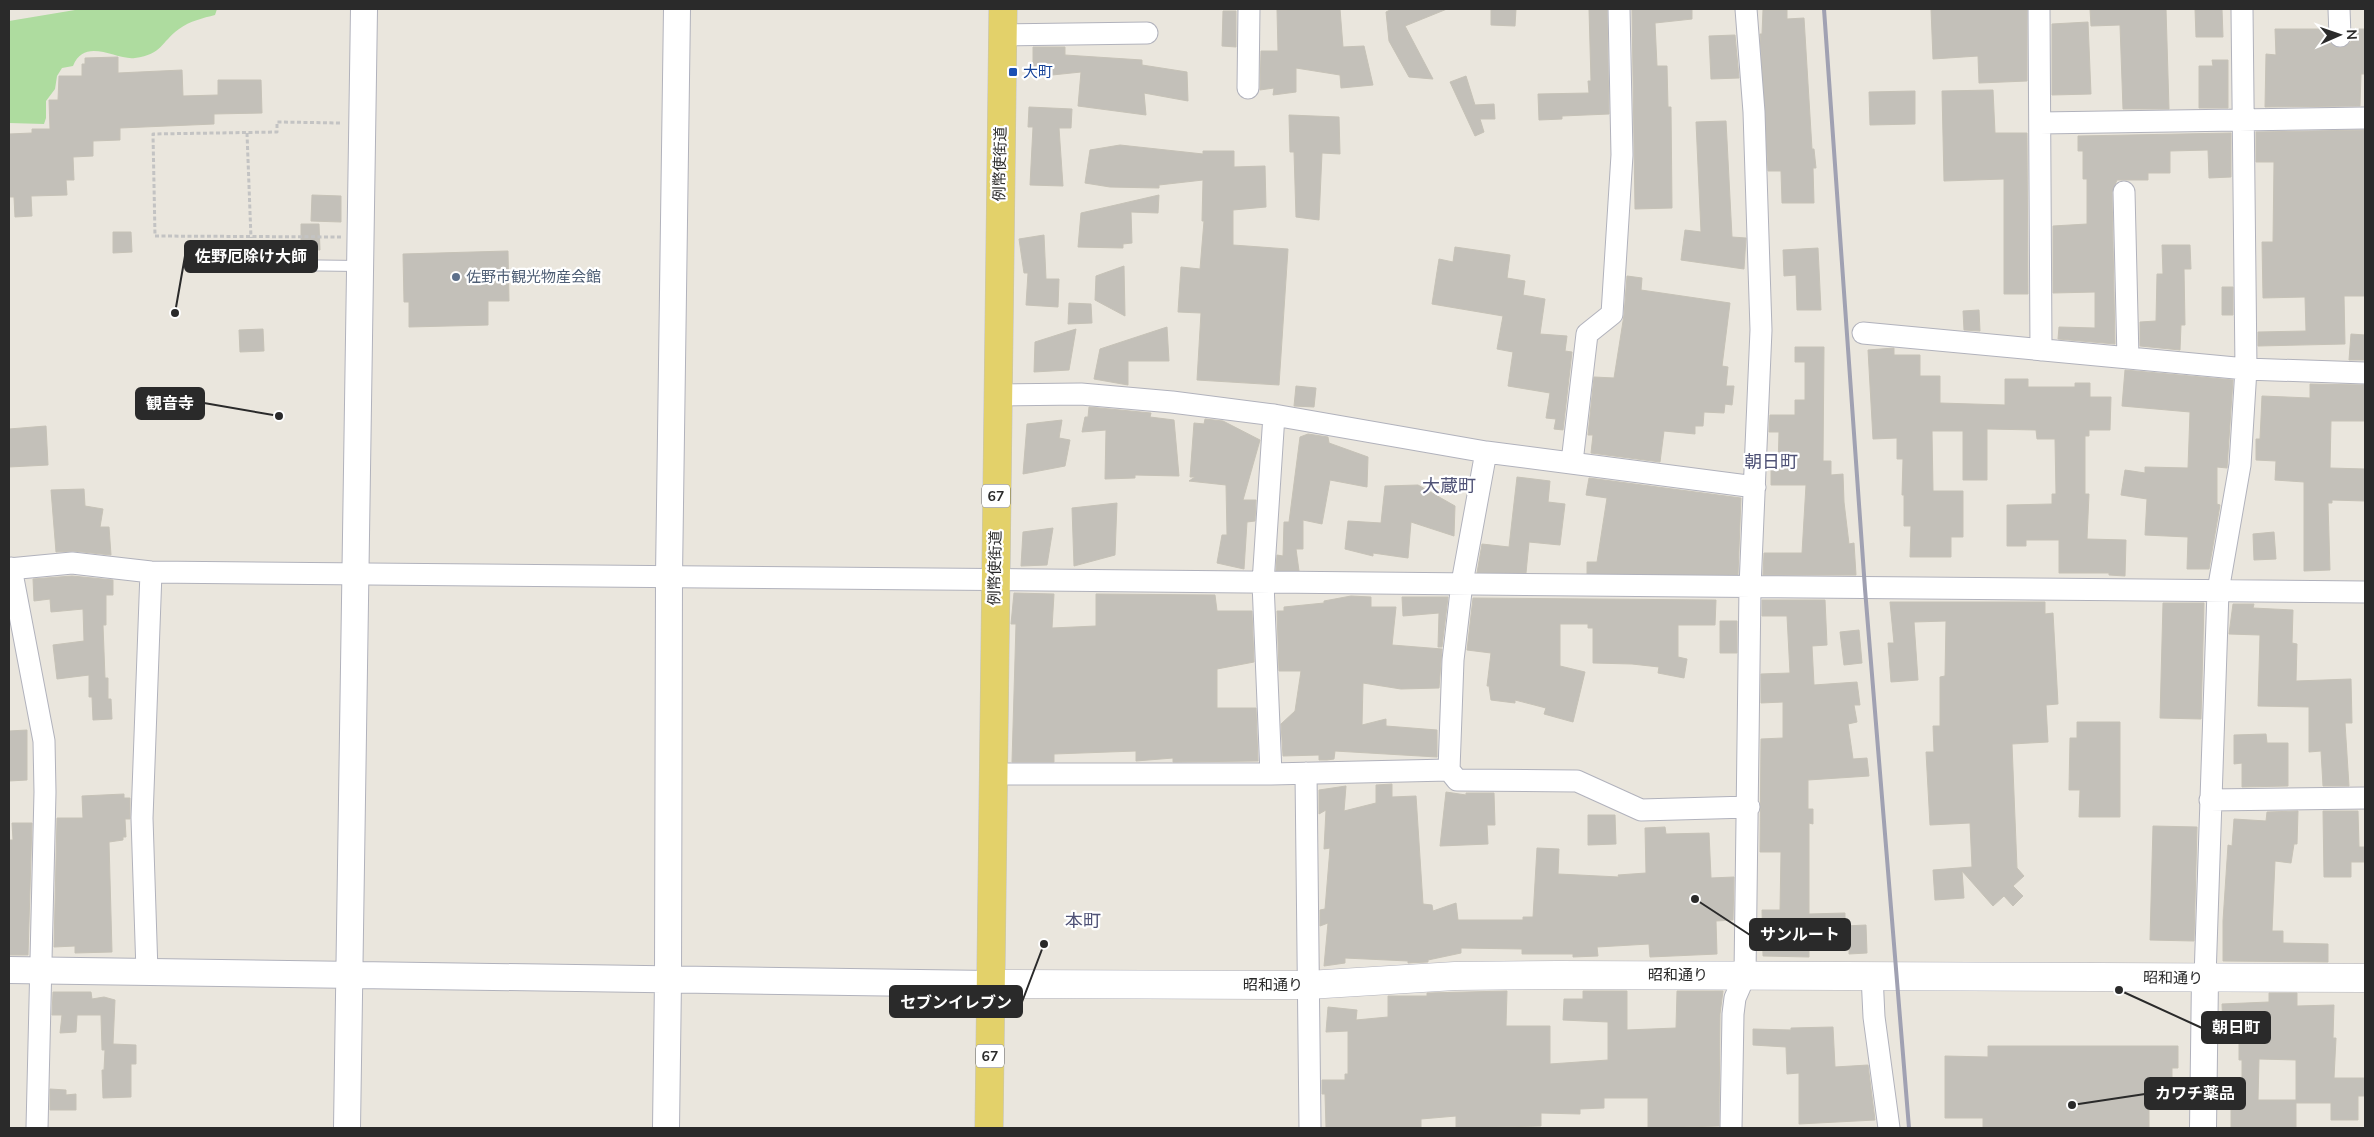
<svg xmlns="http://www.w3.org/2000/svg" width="2374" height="1137" font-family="'Nunito Sans','Noto Sans JP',sans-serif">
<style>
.green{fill:#aedc9f}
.building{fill:#c3c0b9;stroke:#c6c2b7;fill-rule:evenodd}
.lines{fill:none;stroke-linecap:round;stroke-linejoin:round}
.service-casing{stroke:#b1b2bc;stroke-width:12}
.minor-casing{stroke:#b1b2bc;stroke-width:23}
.tertiary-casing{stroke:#b1b2bc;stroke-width:28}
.secondary-casing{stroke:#b1b2bc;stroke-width:29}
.primary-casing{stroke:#c3c3c3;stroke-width:29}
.path{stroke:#c3c3c3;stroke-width:3;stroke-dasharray:4 2.5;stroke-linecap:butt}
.service{stroke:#fff;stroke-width:10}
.minor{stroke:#fff;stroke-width:21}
.tertiary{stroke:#fff;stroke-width:26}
.secondary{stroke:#fff;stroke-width:28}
.primary{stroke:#e3d16a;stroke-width:28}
.rail{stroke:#a0a1b2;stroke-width:4}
.transit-dot{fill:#1a4fb4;stroke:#fff;stroke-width:2}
.service-dot{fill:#5c6f8a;stroke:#fff;stroke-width:2}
.labels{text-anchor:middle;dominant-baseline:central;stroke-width:4.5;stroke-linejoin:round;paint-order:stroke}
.shield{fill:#fff;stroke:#6a6a6a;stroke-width:1}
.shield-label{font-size:14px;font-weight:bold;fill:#2a2a2a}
.transit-label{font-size:15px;fill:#164399;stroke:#fff;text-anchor:start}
.street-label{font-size:15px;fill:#2a2a2a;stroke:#fff}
.service-label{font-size:15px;fill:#4e5e75;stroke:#fff;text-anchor:start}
.quarter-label{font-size:18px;fill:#4f5276;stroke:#fff}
.leader{fill:none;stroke:#2a2a2a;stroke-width:2}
.callout-dot{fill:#2a2a2a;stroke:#fff;stroke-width:2}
.callout{fill:#2a2a2a;stroke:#2a2a2a;stroke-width:2}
.callout-label{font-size:16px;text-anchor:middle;font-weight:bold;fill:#fff}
</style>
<rect width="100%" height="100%" fill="#eae6dd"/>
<!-- green -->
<path class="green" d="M81,9H217L215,15C203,18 190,21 179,29C160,43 163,54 135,58C117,61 85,36 73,66L62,68L57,76L55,89L46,101V118L44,124L9,123V21Z"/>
<!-- building -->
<path class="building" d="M1340,9L1343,47L1364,46L1373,85L1341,88L1340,75L1296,68V92L1273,95L1274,88L1260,90L1261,51H1278L1277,10Z
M1392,9H1447L1405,26L1433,79L1409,77L1389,41L1386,12Z
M1491,9H1516L1515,26L1491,25Z
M1589,9H1607L1609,114L1562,116V119L1539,120L1538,94L1589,93L1588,81H1591Z
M1632,9H1692V19L1655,23L1657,66H1667L1668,107H1671L1672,208L1635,209Z
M1931,9H2027V81L1979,83L1978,56L1933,59Z
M2090,9H2166L2169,109H2123L2120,25L2091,26Z
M2195,9H2222L2223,37H2196Z
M1763,10H1787V19L1804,18L1812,149H1814L1816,168H1813L1814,203H1782L1781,171H1768L1760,34H1762Z
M1223,11H1236V47L1222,46Z
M2088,22L2091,94L2052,95V24Z
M2275,29H2327L2330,43L2340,48L2351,42L2352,29H2365V74H2361L2360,106L2265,107L2266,54L2276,55Z
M1735,35L1739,78L1711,79L1709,36Z
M1033,47H1065V55L1142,60V65L1187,72L1188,101L1144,93L1146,115L1078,106L1081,72L1033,77Z
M118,57V73L182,70L183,96L218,95V80H261L262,113L214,114V124L120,128V140L93,141V156L73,157L74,180H66L67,195L31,196L32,216L15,217L14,197H9V134L32,133V129H50L49,100H58L59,76H82V64H85V58Z
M2212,60H2228V108H2199V66H2213Z
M1466,76L1475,105L1494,104L1495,119H1480L1484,132L1475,136L1450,82Z
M1993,90L1995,133H2027L2028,294H2004V179L1944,181L1942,91Z
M1915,91V124L1870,125L1869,92Z
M1029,107L1072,109L1071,128H1059L1063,186L1030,185L1033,127H1028Z
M1289,115L1339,117L1340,154L1322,153L1319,220L1296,217L1294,152H1290Z
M1726,121L1732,237L1746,238L1744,269L1681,260L1685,230L1701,232L1696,122Z
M2365,130V296H2344L2345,344L2258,346V332L2306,331L2305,297L2263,298L2262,242H2273L2274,162H2256V132Z
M2231,133V177L2209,178L2208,150L2170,151V173H2148V180H2117L2112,192L2115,344L2058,339L2059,327L2095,328V292L2053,293V226L2087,224V179H2083V151H2078V136Z
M1120,145L1203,154V151H1234V167L1265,166L1266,207L1233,210V245L1288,249L1279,385L1197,380L1201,313L1178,312L1181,267L1200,269L1204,221H1202L1203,180L1159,185V188L1110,187L1085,183L1090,150Z
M312,195L341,196V222L311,221Z
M1159,195L1158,213L1131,212L1132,243L1123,244V248L1078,247L1081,213Z
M301,224H319L320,250L301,249Z
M113,232H131L132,252L113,253Z
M1044,235L1046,279H1059L1058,307L1026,305L1028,273H1024L1019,239Z
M2162,245H2190L2191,269H2184L2185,325H2181L2180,350L2140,346V322L2156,321L2157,274H2163Z
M1455,247L1510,255L1507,278L1525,281L1523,295L1545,299L1540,334L1567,336L1565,351L1572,352L1563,430L1554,429L1556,419L1546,418L1550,393L1508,386L1513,352L1497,349L1503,316L1432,304L1439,259L1453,262Z
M1818,248L1821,310H1797L1796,275L1784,276L1783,250Z
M508,251L509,301H488V325L409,327V302H404L403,254Z
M1124,266L1125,316L1095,300L1096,276Z
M1627,276L1642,278L1641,290L1730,303L1722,366L1728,367L1726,386H1734L1732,405L1725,404L1724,413L1704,412L1703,426H1695V434L1664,431L1660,462L1591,453L1593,435H1588L1594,377L1614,378L1624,315Z
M2222,287H2233V315H2222Z
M1069,303L1091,304L1092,323L1068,324Z
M1979,310L1980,331L1964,330L1963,311Z
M1167,327L1169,361H1128V385L1094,379L1100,349Z
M263,329L264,351L240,352L239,330Z
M1076,329L1069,370L1034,372L1035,342Z
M2351,334L2365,335V360H2349Z
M1795,347H1824L1823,461H1831V475L1843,474L1844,502L1849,544L1854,543L1856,575H1763L1764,553H1802L1806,485H1771V468H1778L1779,432H1769L1770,415H1795V400H1805V362H1795Z
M1894,348V355H1920V376H1940V403L2005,405V379H2028V387H2075V383H2090V397H2111L2110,430H2089V436H2085V494H2089L2087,539L2126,540L2125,576L2109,575V573H2059V540H2026V546H2007V505L2052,504V494H2056L2055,439H2037L2036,430L1987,429V480H1963V431H1932L1933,491H1963V537H1951V557H1910L1911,526H1904V495H1902L1903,459H1897V438L1873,439L1868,350Z
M2125,370L2233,380L2227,468L2217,467V504L2220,505L2209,569H2187L2188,537L2145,535L2147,499L2121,495L2125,470L2145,473V467L2188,468L2190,412L2122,406Z
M2310,384L2365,385V421H2331L2330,468L2365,469V501L2332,500V503H2328L2330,570L2304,571V482L2275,480L2276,461L2256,460V439H2260L2262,396L2310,398Z
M1296,386L1316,388L1314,407L1294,406Z
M1089,407L1151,413L1150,417L1174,420L1179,476L1135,475V478L1105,479L1106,430L1082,432L1085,417H1088Z
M1205,419L1223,421L1260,440L1243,500H1256L1255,521L1247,522L1244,569L1217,563L1222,535H1227L1226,485L1189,481L1195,477H1190L1194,423L1204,424Z
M1062,420L1059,438L1070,440L1065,466L1023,474L1027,424Z
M46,426L48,465L9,467V429Z
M1308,434L1328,437L1329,443L1368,457L1367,487L1330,480L1322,524L1303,520V549H1296L1299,571H1276L1277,555L1283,556L1284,522H1289L1300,437Z
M1517,477L1550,481L1548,502L1565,504L1560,545L1529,542L1526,573H1477L1482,544L1509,547Z
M1589,478L1741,498L1738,575L1587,574V562H1597L1607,498L1586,495Z
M1418,485L1455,506L1454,536L1411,522L1408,558L1373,553V556L1345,549L1348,521L1381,523L1385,486Z
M84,489L85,506L103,509L100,527H109L111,555L73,551L56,552L51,490Z
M1117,503L1115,555L1074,566L1072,508Z
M1053,528L1047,565L1021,566L1023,532Z
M2274,532L2276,559L2254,560L2253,534Z
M72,576L113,580V595H106V625H103L105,678H108V699H111L112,719L93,720L92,697H89V675L57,679L53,645L84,641L83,609L51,612L50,599L34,601L33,579Z
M1014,593L1054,594L1052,628L1096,626V594L1215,595L1217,611H1252L1254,662L1217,669V708H1256L1258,761L1173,762V758L1136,761V751L1054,754V762H1012L1016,624H1011Z
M1351,596L1371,597V607H1396L1392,645L1442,649L1439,688L1401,689L1363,683L1362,725L1386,719V726L1437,730V757L1335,751L1334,759L1327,760H1319V755L1283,756L1281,724L1295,711L1301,671H1279L1277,611H1284V607L1324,603V601Z
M1402,597H1448L1442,647H1438L1439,613L1403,616Z
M1473,598L1716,600L1715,625H1678V657L1687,659L1684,678L1658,673L1659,667L1632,664L1593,663V628H1588V624H1560V666L1585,672L1573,722L1544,714L1546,708L1515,700V703L1491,700L1489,686H1487L1491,653L1467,650Z
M1762,600H1825L1827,645L1812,646L1814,685L1857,682L1860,705H1854L1857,722L1848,724L1853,759L1867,758L1869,776L1808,780V809H1813V824L1809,823V914L1845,913V926L1866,925L1867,953L1849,954V948L1809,949V957L1763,956L1762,910H1780L1781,852H1760L1761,739L1783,738V702L1761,703V674L1790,673L1787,616H1762Z
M1890,602H2045V614L2053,613L2058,704L2046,705L2048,742L2012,744L2017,868L2024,876L2013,886L2023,896L2013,906L2004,896L1993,906L1962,871L1964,898L1935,900L1933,870L1972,867L1970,823L1930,825L1926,752H1934L1933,726H1940V677L1945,676L1946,621L1914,622L1918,680L1891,682L1888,643H1894Z
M2163,603H2204L2201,719L2160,718Z
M2233,604H2254L2253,608L2293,610L2292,643L2297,644L2296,681L2351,679L2352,723H2345L2349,786H2323L2321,751L2309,752V707L2258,706L2260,635L2229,634Z
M1720,621H1737V653H1720Z
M1859,630L1862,663L1844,665L1840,632Z
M2077,722H2120V817H2079L2080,790H2069L2070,738H2077Z
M27,730V780L9,781V731Z
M2266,734L2267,743H2288V786L2242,787V763L2234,764V735Z
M1392,784V797L1416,796L1423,904L1432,905L1433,911L1456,903L1458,920H1523V917H1533L1537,848L1559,849L1558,874L1619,877L1618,875L1646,873L1645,828L1665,827L1666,834L1709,833L1711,878L1734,877L1733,920L1716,921L1717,954L1650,957L1649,944L1597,947L1598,956L1573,957V954H1522V949L1461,948V953L1428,960V962L1408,963V961L1345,958V963L1324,966L1328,923L1320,926V910L1325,909L1330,848L1324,849L1326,810L1319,814V790L1346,786L1344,811L1376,803V785Z
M1446,792L1466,795V793H1494L1495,825H1487L1488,844L1440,846Z
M124,794V798H130V819H125L126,837H123V840L109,842L112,952L75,953V946L54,947L57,818H83L82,796Z
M2298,811L2297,844H2294L2291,863L2275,861L2272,931H2283V943L2328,944V962L2223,961V921L2228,845L2232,846L2234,819L2266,821L2267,812Z
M2323,811H2358L2359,847H2365V862H2351V877H2324Z
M1588,815H1615L1616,844L1588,845Z
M12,823H32L28,955H9V840H13Z
M2153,826L2197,827L2194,941L2150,940Z
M1507,991L1506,1026H1550V1064L1608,1060V1022L1563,1020L1564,999H1583V991H1627V1030L1676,1028L1677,991H1723L1720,1014L1719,1126L1648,1128V1098H1604V1108L1580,1109V1114L1541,1113V1126L1456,1128V1116L1421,1119V1128H1326L1325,1094H1322V1080H1345V1074H1348V1031L1326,1032L1328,1007L1357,1010L1356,1020L1388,1017V996H1427V993Z
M53,992H91L92,999L104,997L115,1000L113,1044L136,1045V1064H131V1097L103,1098L102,1070H104L105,1050H102L101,1015H77L76,1032L60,1033L62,1015H52Z
M2269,993H2297V1006L2334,1005L2333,1038H2336L2334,1078H2365V1096H2358V1120H2331V1103H2296V1128H2231V1094H2242V1060H2239V1036L2233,1037L2232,1027L2223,1028L2222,1004L2269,1002ZM2259,1059L2296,1060V1100H2258Z
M1833,1027L1835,1067L1868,1065L1875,1120L1799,1124V1073L1787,1074L1786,1047L1753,1045V1029L1791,1030V1028Z
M1988,1046H2178V1068H2172V1103H2149V1128H1983V1118H1945V1056L1988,1057Z
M50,1089L66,1090V1095L76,1094V1110H50Z"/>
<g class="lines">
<!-- service casing -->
<g class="service-casing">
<path id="service" d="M281,265L358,266"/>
</g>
<!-- minor casing -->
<g class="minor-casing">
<path id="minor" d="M2039,9L2041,350
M2339,9L2340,36
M1001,35L1147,33
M1248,88L1249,9
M2040,123L2365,118
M2124,192L2128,358
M1863,333L2246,369L2365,373
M997,395L1081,394L1172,402L1274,415L1486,452L1755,487
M1486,452L1462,583L1453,660L1449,770L1457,780L1577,781L1641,810L1749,807
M1572,462L1587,334L1612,314L1622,155L1619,9
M11,568L44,741L45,792L37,1128
M9,569L72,563L151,572C889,580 1627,587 2365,592
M1306,773L1310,1128
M992,774H1271L1449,770
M1271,774L1263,583L1274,415
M2210,800L2365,798
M147,972L142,818L151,572
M1872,975L1874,1017L1889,1128
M2205,978L2218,591L2240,465L2246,369L2242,9
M1731,1128L1733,1014L1735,998L1745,975L1750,587L1761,330L1754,112L1746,9"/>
</g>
<!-- tertiary casing -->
<g class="tertiary-casing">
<path id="tertiary" d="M9,970L990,984
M347,1128L364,9
M666,1128L668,980L669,576L677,9
M2203,1128L2205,978"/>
</g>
<!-- secondary casing -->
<g class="secondary-casing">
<path id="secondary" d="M990,984L1308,985L1455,976L1558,975L2365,978"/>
</g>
<!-- primary casing -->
<g class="primary-casing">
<path id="primary" d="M989,1128L1003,9"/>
</g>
<!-- path -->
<path class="path" d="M247,133L251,238
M341,237L155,236L153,134L277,132V122L341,123"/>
<!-- service -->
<use href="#service" class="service"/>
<!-- minor -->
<use href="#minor" class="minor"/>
<!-- tertiary -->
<use href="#tertiary" class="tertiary"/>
<!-- secondary -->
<use href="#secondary" class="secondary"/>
<!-- primary -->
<use href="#primary" class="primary"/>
<!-- rail -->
<path class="rail" d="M1824,9L1865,589L1909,1128"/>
</g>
<!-- markers -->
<rect class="transit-dot" x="1008" y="67" width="10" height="10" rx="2.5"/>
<circle class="service-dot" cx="456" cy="277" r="5"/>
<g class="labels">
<!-- shield labels -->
<g class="shield">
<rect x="982" y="484.5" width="28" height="23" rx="4"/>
<rect x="976" y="1044.5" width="28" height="23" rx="4"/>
</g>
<g class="shield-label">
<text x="996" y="496">67</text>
<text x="990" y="1056">67</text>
</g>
<!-- transit labels -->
<g class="transit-label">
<text x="1023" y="72">大町</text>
</g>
<!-- street labels -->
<g class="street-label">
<text transform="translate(1000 164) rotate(-89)">例幣使街道</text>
<text transform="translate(995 568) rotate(-89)">例幣使街道</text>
<text x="1678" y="975">昭和通り</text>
<text transform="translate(2173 978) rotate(1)">昭和通り</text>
<text x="1273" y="985">昭和通り</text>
</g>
<!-- service labels -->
<g class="service-label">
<text x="466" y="277">佐野市観光物産会館</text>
</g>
<!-- quarter labels -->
<g class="quarter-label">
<text x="1771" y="462">朝日町</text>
<text x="1449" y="486">大蔵町</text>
<text x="1083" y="921">本町</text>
</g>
</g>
<!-- callouts -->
<path class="leader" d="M175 313L185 256M279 416L204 403M1695 899L1750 935M1044 944L1022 1002M2119 990L2202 1028M2072 1105L2145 1094"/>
<g class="callout-dot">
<circle cx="175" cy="313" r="5"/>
<circle cx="279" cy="416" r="5"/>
<circle cx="1695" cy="899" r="5"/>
<circle cx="1044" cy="944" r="5"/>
<circle cx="2119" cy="990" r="5"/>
<circle cx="2072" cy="1105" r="5"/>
</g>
<g class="callout">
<rect x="185" y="241" width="132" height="31" rx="5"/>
<rect x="136" y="388" width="68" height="31" rx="5"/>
<rect x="1750" y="919" width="100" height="31" rx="5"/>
<rect x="890" y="986" width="132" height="31" rx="5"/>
<rect x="2202" y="1012" width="68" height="31" rx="5"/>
<rect x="2145" y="1078" width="100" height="31" rx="5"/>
</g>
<g class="callout-label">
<text x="251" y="262">佐野厄除け大師</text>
<text x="170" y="409">観音寺</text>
<text x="1800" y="940">サンルート</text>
<text x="956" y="1008">セブンイレブン</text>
<text x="2236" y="1033">朝日町</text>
<text x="2195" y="1099">カワチ薬品</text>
</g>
<!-- border -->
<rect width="2374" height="1137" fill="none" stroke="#2a2a2a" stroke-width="20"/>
<!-- north arrow -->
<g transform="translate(2339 35) rotate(88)" stroke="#ffffff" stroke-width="4" paint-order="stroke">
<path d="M0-4L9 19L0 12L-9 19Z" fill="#2a2a2a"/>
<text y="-8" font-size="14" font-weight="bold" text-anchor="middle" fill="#2a2a2a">N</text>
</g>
</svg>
